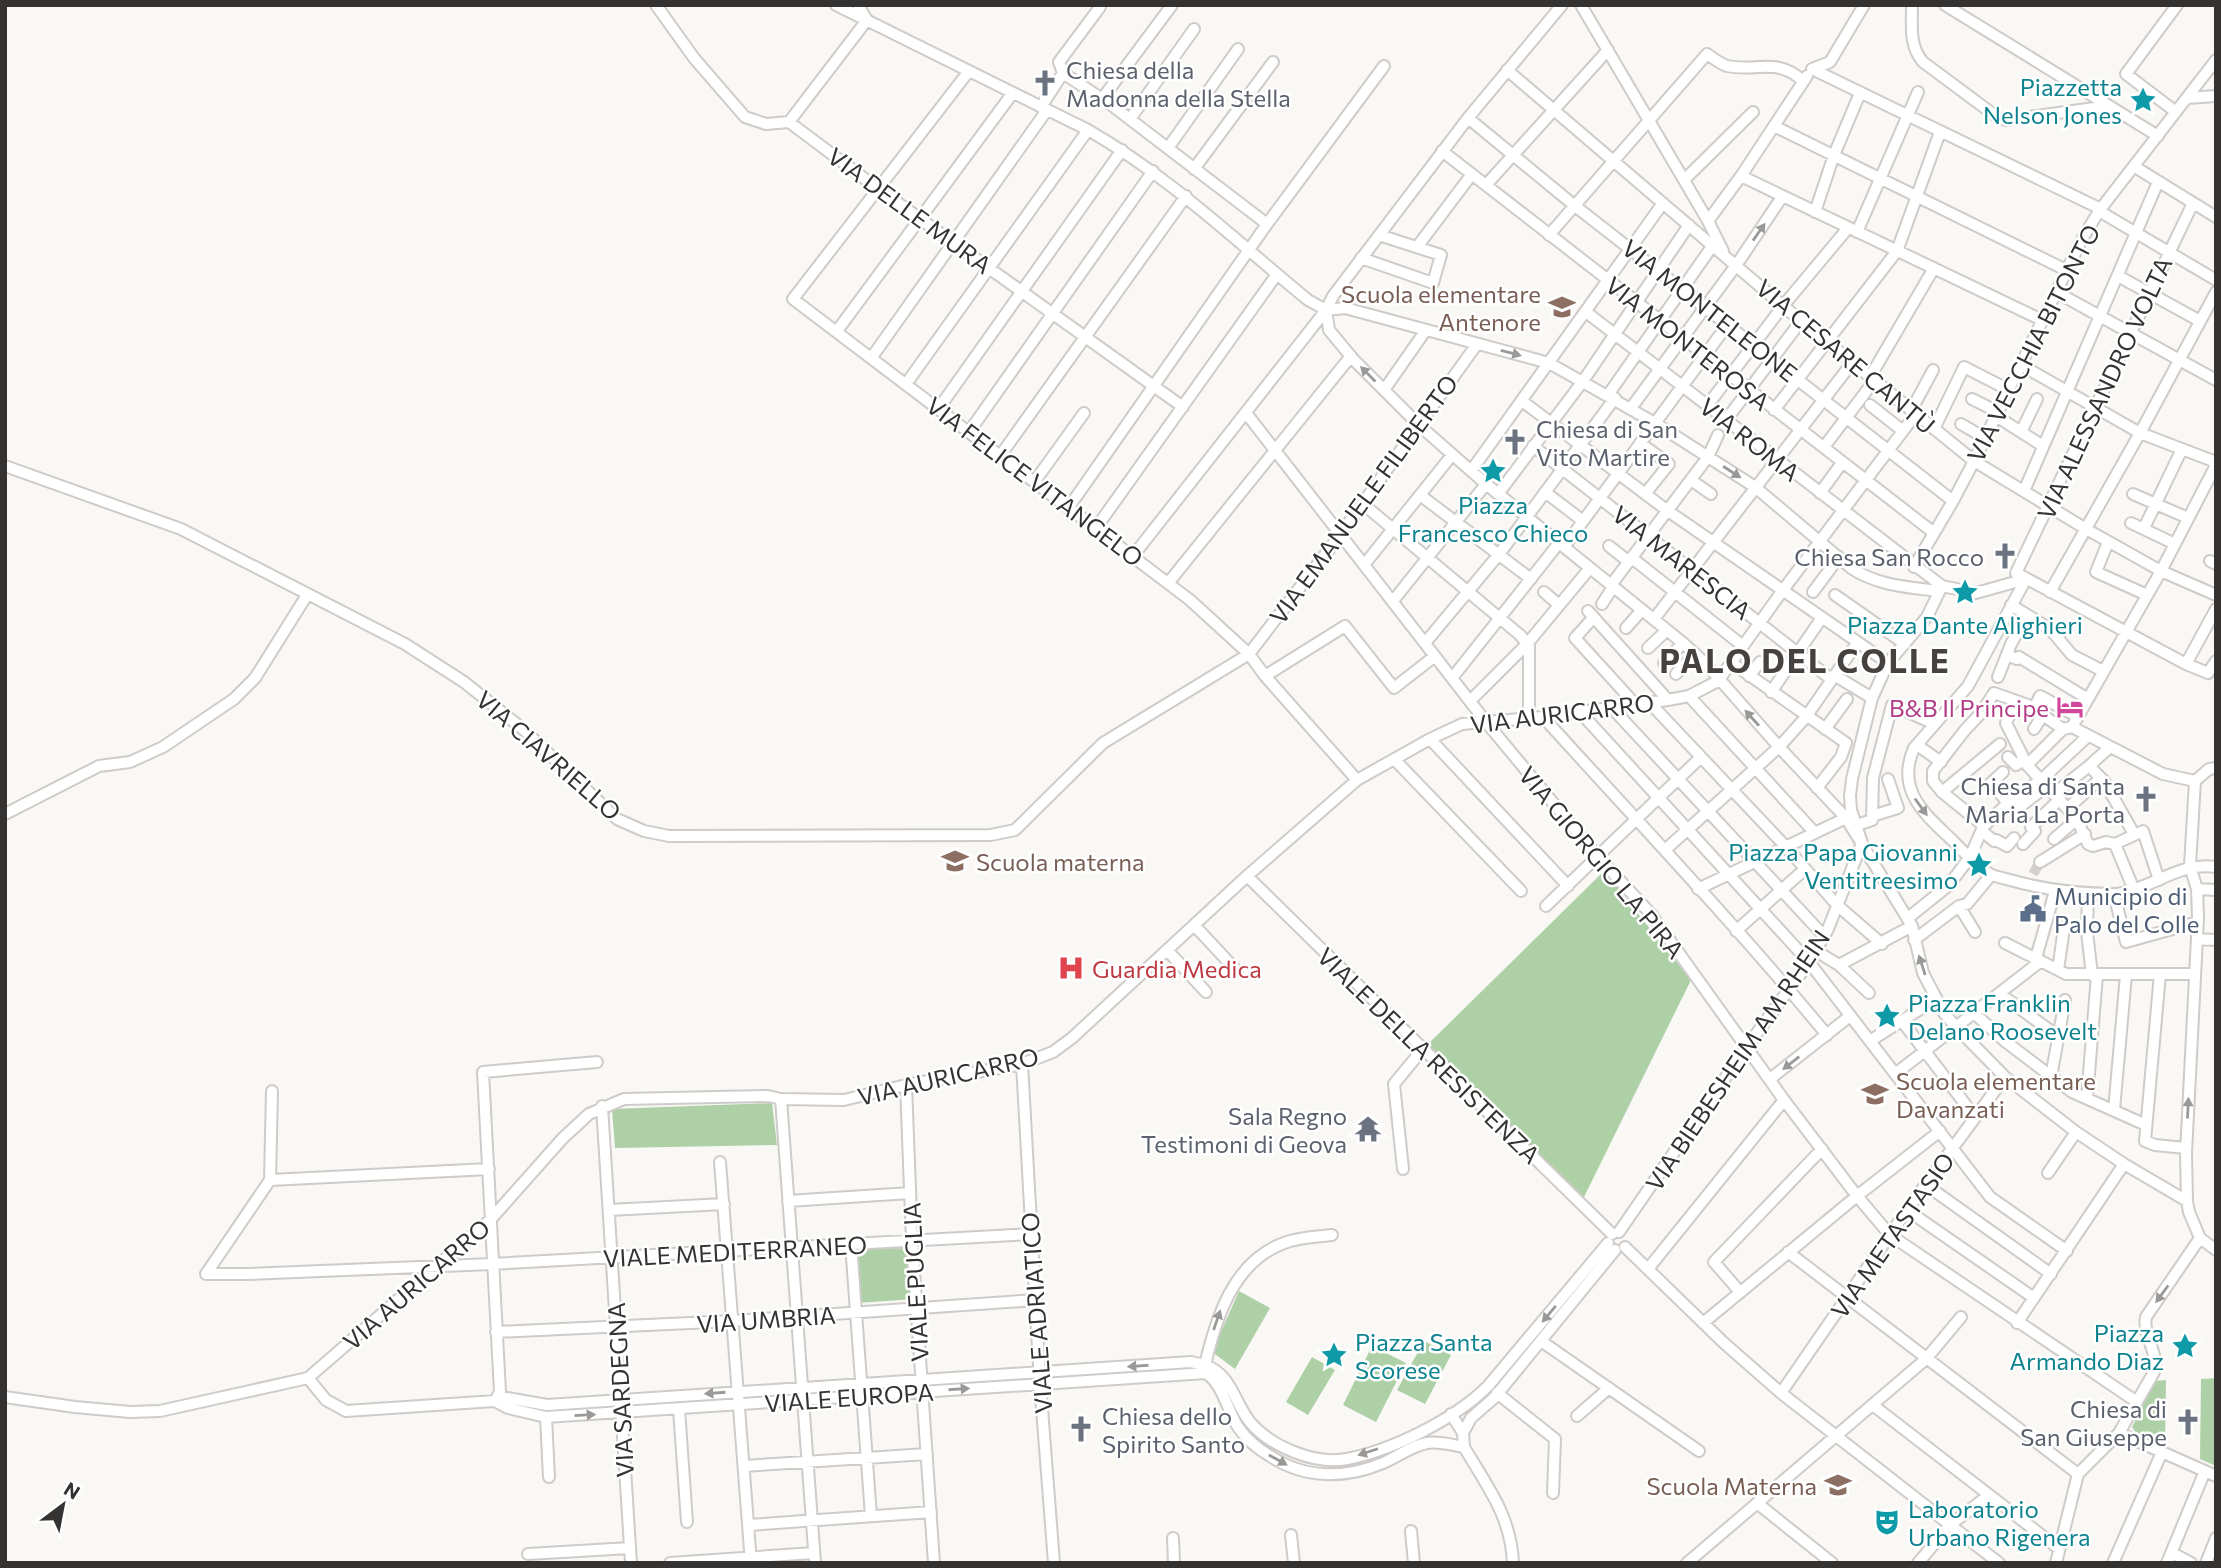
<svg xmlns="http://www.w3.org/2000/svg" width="2221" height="1568" font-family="Commissioner,sans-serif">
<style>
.green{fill:#aed0a7}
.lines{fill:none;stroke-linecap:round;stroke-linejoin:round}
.minor-tunnel{stroke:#d2d1ce;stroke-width:10;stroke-dasharray:10 5;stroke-linecap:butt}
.minor-casing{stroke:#cecbc9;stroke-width:14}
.minor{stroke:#fff;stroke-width:10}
.oneway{fill:#9a9998}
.labels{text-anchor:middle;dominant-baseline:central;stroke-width:5;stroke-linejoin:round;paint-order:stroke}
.worship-label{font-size:24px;fill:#5b616d;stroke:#fff;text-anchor:end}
.culture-label{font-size:24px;fill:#0d838f;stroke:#fff;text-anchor:end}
.street-label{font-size:24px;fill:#343332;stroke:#fff}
.education-label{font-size:24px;fill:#785e54;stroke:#fff;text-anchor:end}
.hotel-label{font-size:24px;fill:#b23c85;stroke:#fff;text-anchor:end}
.service-label{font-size:24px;fill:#4e5e75;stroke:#fff;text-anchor:start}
.health-label{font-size:24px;fill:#be3a42;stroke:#fff;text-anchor:start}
.district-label{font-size:32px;font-weight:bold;letter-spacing:2px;fill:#454240;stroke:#fff}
</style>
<rect width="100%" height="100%" fill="#faf8f5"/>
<!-- green -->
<path class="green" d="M1604,871L1691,980L1583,1199L1422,1050Z
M772,1103L777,1145L615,1148L612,1109Z
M902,1244L903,1251H911L915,1299L857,1303L853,1246Z
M1239,1291L1270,1308L1235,1369L1212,1352Z
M1424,1341L1451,1355L1425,1404L1397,1390Z
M1372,1346L1406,1363L1376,1422L1343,1405Z
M1312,1357L1335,1370L1308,1415L1286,1402Z
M2216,1378V1466L2200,1459L2201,1379Z
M2166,1380L2165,1444L2136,1433L2132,1427L2155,1381Z"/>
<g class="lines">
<!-- minor-tunnel -->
<path class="minor-tunnel" d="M2033,874L2040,862"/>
<!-- minor casing -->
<g class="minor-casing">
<path id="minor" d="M656,5L694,58L745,117L766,124L789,122L877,188L1183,407
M836,5L1088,130C1170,177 1236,241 1308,300L1326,310
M1581,5L1708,221L1723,251
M1912,5C1912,26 1909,46 1923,62L1997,117L2006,120L2109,106
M1945,5L2158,136
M1812,69L2101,209
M1812,69L1830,62L1864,5
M1507,70L1783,306L1974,461L2086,529L2161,571L2216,595
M969,71L793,299L1190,600L1249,654L1265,676L1357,780
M1063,73L1059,62L1100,7
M2187,98L2216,96
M1102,99L1172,5
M1041,107L1063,73L1114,107L1267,224L1069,507
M2176,112L2126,74L2177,5
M1468,118L1575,206L1953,501
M1130,119L1194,29
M789,122L867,20L858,5
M1774,126L2066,270
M1168,148L1238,49
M1442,151L1934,533
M2135,167L2216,217
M1194,169L1273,62
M1741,176L2042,320
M1684,180L1753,112
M1486,185L1608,50
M2193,203L2016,573L2186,664L2208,673L2216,661
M2099,211L2216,280
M1815,212L1834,155L1860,93
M1708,221L1741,176L1807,76
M1267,224L1384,66
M1857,232L1918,92
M1549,235L1707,54C1713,58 1720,64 1727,66C1757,72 1777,57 1803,81
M1417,247L1472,174
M1361,258L1433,283L1441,255L1379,235
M2118,276L2200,321
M2056,292L2216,380
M1326,310L1329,330L1353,359L1420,426L1486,484L1683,643L1706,664L1779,747L1846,818L1912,926L1923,973L1944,1013L1956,1027L2005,1077L2076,1132L2124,1164L2187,1201
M1326,310L1345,308L1549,363L1655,423L1755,487L1851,568C1878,586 1908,587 1939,591
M1586,312L1942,586L1976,593L2026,579L1968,686L1914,748C1895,791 1926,815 1954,842C1965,853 1976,866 1990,874C1995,877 2004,878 2010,880C2045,890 2079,894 2115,894C2122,894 2129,891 2135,889C2163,880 2186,862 2216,867
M837,331L1012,94
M872,357L1047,110
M2021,365L2140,433L2216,462
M1870,377L1934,268
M906,384L1088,130
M1384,390L1426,330
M1608,395L1713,245
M1972,399L1998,412
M1522,401L1668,511L1888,663
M1870,405L1903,431
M1707,406L1783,306L1848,228
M939,408L1122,150
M1631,408L1737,264L1782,197
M1774,410L1897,251L1940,132
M1911,411L1933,370
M1246,413L1486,722L1598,857L1651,914L1784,1100L1857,1196L1890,1235L2137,1402
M1996,416L2043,446
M1726,420L1801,321
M1961,424L1985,438
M1934,429L1964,367L2009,390
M969,432L1153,171
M2021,432L2037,399
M1640,443L1669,464L1645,494
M1533,446L1831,679
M1824,447L1874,381
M1000,456L1186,196
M5,466L181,529L405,644L464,682L524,730L617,819L644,831L669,836L991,835L1015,830L1103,743L1249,654L1340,535L1477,344
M1471,471L1663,203
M1691,480L1711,494
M1035,481L1084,413
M2024,491L2158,182
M1545,492L1583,521
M1820,493L1839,467
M1498,494L1583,381L1689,225
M2133,494L2188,518
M1420,495L1531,579
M1363,504L1520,635L1529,646V718
M2131,523L2175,544
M1096,528L1277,274
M2144,528L2182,449
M2108,542L2096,572L2147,595
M1609,546L1629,562
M1564,547L1728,324
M1133,556L1326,310L1333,296L1468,118L1562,5
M1632,558L1743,646
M2210,561L2216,564
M1364,565L1452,455
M1914,567L1953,501L1974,461L2081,241L2099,211L2216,60
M1169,582L1351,356
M1611,585L1708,457L1718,435
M1544,592L1559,605
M1813,592L1839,557
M2050,592L2140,433L2216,292
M1835,595L1905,644
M1393,601L1486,484
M1602,604L1613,587
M2011,605L2050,629L2072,655L2103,671
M1588,611L1668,700
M1593,618L1575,638L1635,704
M1654,619L1852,363
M1626,628L1642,610
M1425,643L1500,553L1615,398
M1648,648L1667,630
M2007,655L2017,659L2019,657L2088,699
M1664,663L1683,643
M1732,663L1846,743L1841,757L1817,788
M2186,664L2216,609
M1676,674L1695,654
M1834,675L1872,698
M1265,676L1345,626L1394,688L1435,656
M1749,676L1760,662
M1453,677L1559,543
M1998,677L2011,644L2027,615
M1771,692L1821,619
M1689,696L1815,833
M1470,701L1527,644L1590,568
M2016,701L2006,723L2027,765L2077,819L2088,844L2093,846L2106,842L2115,844L2143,831L2159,880
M1649,702L1787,848L1837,905L1882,944
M1612,708L1824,936
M2034,709L2040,696L2078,717
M1580,712L1809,962L1990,1197L2067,1251
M1543,717C1638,822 1736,925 1827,1035
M2072,727L2161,571L2216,465
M2072,727L2163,774L2195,781
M1825,729L1847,699
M2034,729L2043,715
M1430,739L1568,886
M1917,745L1941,762
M2109,748L2089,766L2104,781L2134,834
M2008,757L2016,765L2024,760
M1394,759L1521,891
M2027,765L2063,729
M2003,772L1991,783L2008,803
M2195,781L2190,866L2197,889L2198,918L2186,1153L2187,1201L2189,1212L2200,1238L2216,1250
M2195,781L2209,769L2216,768
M1942,792L2000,744
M2054,794L2089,766
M2009,802L2017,809L2047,786
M2068,808L2101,778
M5,814L99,766L130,762L163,747L234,699L255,678L307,595
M1872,816L1898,808L1888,779
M1857,825L1872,820L1873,778L1892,705L1935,724
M1984,826L1942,792L1933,781V771L1965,730L1981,713L1994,693L2028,705L2063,729L2072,727
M1983,832L1994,841L1996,840L2007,846L2014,838
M2054,839L2077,819
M2023,844L2035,831L2031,827L2060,799
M2115,844L2134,890
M1665,850L1779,747L1806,717L1857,643
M2040,862L2085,834
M1247,876L1612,1234
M1698,889L1846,818
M2197,889L2216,890
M2088,893L2087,932L2092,975
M2114,894L2126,942L2198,922
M1546,906L1701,757
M1959,906L1975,932
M1908,918L1949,885L1970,857L1983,827L2010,801L2041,780L2088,736
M1194,925L1237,971
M1736,931L1805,869
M2197,939L2216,940
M1914,940L1959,906L1967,904L1991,875
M2005,943L2066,974H2195
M1167,950L1206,992
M1816,951L1839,965L1869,993
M2036,958L2055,891
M1839,965L1912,926
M2058,970L2064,928
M2160,974L2145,1141L2155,1145L2186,1148
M2000,994L2059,1037
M1975,1014L2006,1042L2072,1092L2146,1125
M1902,1021L1975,1117
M1870,1041L1936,999
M1022,1064L1040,1383L1054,1563
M1895,1074L2041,961
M2051,1077L2065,1000
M1770,1079L1850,1016
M906,1085L912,1241L934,1563
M272,1091L270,1180L489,1169
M2087,1098L2097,975
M781,1099L815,1563
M602,1106L631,1563
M2114,1110L2126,975
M720,1162L751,1563
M1403,1169L1394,1084L1422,1050
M2048,1173L2076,1132
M1926,1185L2051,1274
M788,1201L910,1193
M609,1210L724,1204
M1907,1210L2034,1298
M1619,1232L1746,1048L1809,962L1828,929L1862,843L1851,810L1850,796L1852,779L1872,698L1888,663L1927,617L1942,586
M1332,1235C1316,1237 1299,1237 1284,1243C1233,1262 1216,1318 1205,1365C1232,1375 1234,1402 1250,1422C1271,1447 1315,1465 1347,1459C1393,1450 1455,1419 1488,1386L1608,1243
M851,1244L871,1516
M1625,1247L1724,1343L1781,1393L1999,1563
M1788,1252L2078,1474
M1648,1269L1784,1100
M206,1274H248L492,1264L1031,1234
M206,1274L270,1180
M1740,1292L1714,1262L1822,1149
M1703,1323L1857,1196L1940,1131
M2017,1323L2124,1164
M496,1332L733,1321L1036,1300
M1541,1341L1699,1451
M308,1378L326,1400L346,1411L495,1401L507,1398L547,1405L1191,1362L1205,1365
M1497,1393L1555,1439L1553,1493
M1781,1393L1907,1210L2005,1077
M5,1397L75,1407L130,1412L160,1411L308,1378L491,1219L563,1138L589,1114L624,1099L768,1096L781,1099L844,1100L906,1085L1022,1064L1053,1052L1072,1038L1247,876L1357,780L1430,739L1462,724L1543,717L1668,700L1689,696L1718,681L1783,590L1915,415
M495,1401L508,1408L546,1417L1206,1373C1223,1384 1227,1410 1238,1427C1246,1439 1258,1449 1270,1456C1305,1479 1345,1479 1383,1463C1397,1457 1411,1446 1427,1443C1439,1441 1452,1445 1464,1447
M495,1401L500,1392L483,1072L597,1062
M1874,1406L2058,1548
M679,1409L687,1522
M1451,1414L1463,1433L1464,1447C1487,1486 1511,1516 1513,1563
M1577,1416L1609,1388
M546,1417L549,1477
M1463,1433L1471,1418L1494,1398L1615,1250
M2119,1433L2216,1476
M744,1466L927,1454
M1757,1503L1832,1563
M749,1525L931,1512
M1411,1531L1414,1563
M1291,1535L1294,1563
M1173,1538L1174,1563
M2172,1553L2191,1563
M528,1554L630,1548
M670,1563L814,1553
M1687,1563L1926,1359L1961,1317
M1918,1563L1950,1525L1989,1495
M2056,1563L2078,1474L2119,1433L2154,1372C2160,1354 2142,1336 2146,1317L2200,1238
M2113,1563L2162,1452
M2167,1563L2205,1471
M2206,1563L2216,1538"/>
</g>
<!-- minor -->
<use href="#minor" class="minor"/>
</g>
<!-- one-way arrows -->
<defs><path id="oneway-solid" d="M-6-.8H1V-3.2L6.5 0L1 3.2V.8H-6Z" transform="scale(1.75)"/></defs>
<g class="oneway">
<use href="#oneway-solid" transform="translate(1759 232) rotate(-55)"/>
<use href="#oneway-solid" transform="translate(1511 353) rotate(15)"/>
<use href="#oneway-solid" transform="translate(1368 374) rotate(-135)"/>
<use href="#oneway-solid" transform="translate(1732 472) rotate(33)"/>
<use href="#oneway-solid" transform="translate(1752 718) rotate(-132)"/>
<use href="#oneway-solid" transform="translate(1921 807) rotate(54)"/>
<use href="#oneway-solid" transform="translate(1922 965) rotate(-108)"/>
<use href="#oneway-solid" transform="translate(1791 1063) rotate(142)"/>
<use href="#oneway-solid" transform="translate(2188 1108) rotate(-87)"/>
<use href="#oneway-solid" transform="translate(2162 1294) rotate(126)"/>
<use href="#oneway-solid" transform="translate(1549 1314) rotate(130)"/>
<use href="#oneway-solid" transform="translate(1217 1320) rotate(-71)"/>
<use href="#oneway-solid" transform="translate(1138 1366) rotate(176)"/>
<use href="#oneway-solid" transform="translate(959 1389) rotate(-4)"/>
<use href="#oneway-solid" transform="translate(715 1393) rotate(176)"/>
<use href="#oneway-solid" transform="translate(585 1415) rotate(-3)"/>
<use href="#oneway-solid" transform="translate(1368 1452) rotate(162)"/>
<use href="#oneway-solid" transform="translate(1278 1460) rotate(29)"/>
</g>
<!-- icons -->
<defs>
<g id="church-bare" transform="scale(2.1)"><path d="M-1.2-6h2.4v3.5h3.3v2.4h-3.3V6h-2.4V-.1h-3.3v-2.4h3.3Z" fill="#6b7280" stroke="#fff" stroke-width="2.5" paint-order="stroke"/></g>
<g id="sight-bare" transform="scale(2.1)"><path d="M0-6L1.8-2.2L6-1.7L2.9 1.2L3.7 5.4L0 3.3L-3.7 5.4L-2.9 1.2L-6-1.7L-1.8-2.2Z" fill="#0f9aa8" stroke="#fff" stroke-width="2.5" paint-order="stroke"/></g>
<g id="school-bare" transform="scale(2.1)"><path d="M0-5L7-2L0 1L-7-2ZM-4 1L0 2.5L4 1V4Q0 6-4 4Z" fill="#8d6e63" stroke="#fff" stroke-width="2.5" paint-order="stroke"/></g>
<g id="hotel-bare" transform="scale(2.1)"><path d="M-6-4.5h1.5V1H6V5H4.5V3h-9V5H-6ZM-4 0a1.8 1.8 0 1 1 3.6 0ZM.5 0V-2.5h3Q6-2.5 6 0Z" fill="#d1479c" stroke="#fff" stroke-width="2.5" paint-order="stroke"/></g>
<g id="civic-bare" transform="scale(2.1)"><path d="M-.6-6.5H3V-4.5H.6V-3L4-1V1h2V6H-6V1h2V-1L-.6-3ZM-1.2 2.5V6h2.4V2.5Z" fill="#5c6f8a" stroke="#fff" stroke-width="2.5" paint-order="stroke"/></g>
<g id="hospital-bare" transform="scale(2.1)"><path d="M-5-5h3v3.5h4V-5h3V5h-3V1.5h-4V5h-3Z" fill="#e0444e" stroke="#fff" stroke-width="2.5" paint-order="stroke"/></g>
<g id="temple-bare" transform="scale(2.1)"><path d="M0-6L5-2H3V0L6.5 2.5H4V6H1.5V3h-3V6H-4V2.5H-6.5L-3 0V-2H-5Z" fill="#6b7280" stroke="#fff" stroke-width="2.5" paint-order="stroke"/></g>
<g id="theatre-bare" transform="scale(2.1)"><path d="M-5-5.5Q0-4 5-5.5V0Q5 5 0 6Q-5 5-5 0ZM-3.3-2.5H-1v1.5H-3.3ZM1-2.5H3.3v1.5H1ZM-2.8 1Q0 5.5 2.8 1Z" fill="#0f9aa8" stroke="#fff" stroke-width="2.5" paint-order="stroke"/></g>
</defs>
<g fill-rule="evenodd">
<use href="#church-bare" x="1045" y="83"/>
<use href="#sight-bare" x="2143" y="100"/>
<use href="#school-bare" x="1562" y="307"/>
<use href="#church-bare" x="1515" y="442"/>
<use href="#sight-bare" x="1493" y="471"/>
<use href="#church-bare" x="2005" y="556"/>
<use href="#sight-bare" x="1965" y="592"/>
<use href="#hotel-bare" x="2070" y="707"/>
<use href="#church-bare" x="2146" y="799"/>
<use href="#school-bare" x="955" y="861"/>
<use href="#sight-bare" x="1979" y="865"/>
<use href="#civic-bare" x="2033" y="909"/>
<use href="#hospital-bare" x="1071" y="968"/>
<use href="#sight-bare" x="1887" y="1016"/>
<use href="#school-bare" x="1875" y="1094"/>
<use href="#temple-bare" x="1368" y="1129"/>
<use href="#sight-bare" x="2185" y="1346"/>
<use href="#sight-bare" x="1334" y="1355"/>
<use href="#church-bare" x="2188" y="1422"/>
<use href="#church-bare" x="1081" y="1429"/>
<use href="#school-bare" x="1838" y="1485"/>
<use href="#theatre-bare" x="1887" y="1522"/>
</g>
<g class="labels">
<!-- worship labels -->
<g class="worship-label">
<text x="1066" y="69" text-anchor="start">Chiesa della<tspan x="1066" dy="28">Madonna della Stella</tspan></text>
<text x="1536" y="428" text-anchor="start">Chiesa di San<tspan x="1536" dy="28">Vito Martire</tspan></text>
<text x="1984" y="556">Chiesa San Rocco</text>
<text x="2125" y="785">Chiesa di Santa<tspan x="2125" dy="28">Maria La Porta</tspan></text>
<text x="1347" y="1115">Sala Regno<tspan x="1347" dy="28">Testimoni di Geova</tspan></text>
<text x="2167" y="1408">Chiesa di<tspan x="2167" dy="28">San Giuseppe</tspan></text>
<text x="1102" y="1415" text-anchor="start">Chiesa dello<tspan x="1102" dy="28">Spirito Santo</tspan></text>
</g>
<!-- culture labels -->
<g class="culture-label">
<text x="2122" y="86">Piazzetta<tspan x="2122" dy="28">Nelson Jones</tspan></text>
<text x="1493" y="504" text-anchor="middle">Piazza<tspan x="1493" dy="28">Francesco Chieco</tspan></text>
<text x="1965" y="624" text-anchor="middle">Piazza Dante Alighieri</text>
<text x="1958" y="851">Piazza Papa Giovanni<tspan x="1958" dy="28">Ventitreesimo</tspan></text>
<text x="1908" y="1002" text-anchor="start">Piazza Franklin<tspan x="1908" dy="28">Delano Roosevelt</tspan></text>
<text x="2164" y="1332">Piazza<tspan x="2164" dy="28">Armando Diaz</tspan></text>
<text x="1355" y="1341" text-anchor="start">Piazza Santa<tspan x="1355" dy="28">Scorese</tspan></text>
<text x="1908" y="1508" text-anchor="start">Laboratorio<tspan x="1908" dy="28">Urbano Rigenera</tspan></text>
</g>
<!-- street labels -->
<g class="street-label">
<text transform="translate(910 210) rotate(36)">VIA DELLE MURA</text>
<text transform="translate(1710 310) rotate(38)">VIA MONTELEONE</text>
<text transform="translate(1688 343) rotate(38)">VIA MONTEROSA</text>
<text transform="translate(2033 343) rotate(-63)">VIA VECCHIA BITONTO</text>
<text transform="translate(1846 356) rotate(40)">VIA CESARE CANTÙ</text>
<text transform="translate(2104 388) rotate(-65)">VIA ALESSANDRO VOLTA</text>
<text transform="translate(1750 439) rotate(38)">VIA ROMA</text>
<text transform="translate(1035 481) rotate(37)">VIA FELICE VITANGELO</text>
<text transform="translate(1363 499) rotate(-54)">VIA EMANUELE FILIBERTO</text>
<text transform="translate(1682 562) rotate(38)">VIA MARESCIA</text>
<text transform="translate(1562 713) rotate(-7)">VIA AURICARRO</text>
<text transform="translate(549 755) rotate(41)">VIA CIAVRIELLO</text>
<text transform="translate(1602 862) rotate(50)">VIA GIORGIO LA PIRA</text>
<text transform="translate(1429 1055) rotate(44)">VIALE DELLA RESISTENZA</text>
<text transform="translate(1737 1060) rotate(-56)">VIA BIEBESHEIM AM RHEIN</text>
<text transform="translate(948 1076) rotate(-13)">VIA AURICARRO</text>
<text transform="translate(1892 1235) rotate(-55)">VIA METASTASIO</text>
<text transform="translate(735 1251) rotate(-3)">VIALE MEDITERRANEO</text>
<text transform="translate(915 1282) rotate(-93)">VIALE PUGLIA</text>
<text transform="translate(416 1284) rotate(-41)">VIA AURICARRO</text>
<text transform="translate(1036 1313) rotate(-94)">VIALE ADRIATICO</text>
<text transform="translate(766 1319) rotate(-4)">VIA UMBRIA</text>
<text transform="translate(620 1390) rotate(-93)">VIA SARDEGNA</text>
<text transform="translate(849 1397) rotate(-4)">VIALE EUROPA</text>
</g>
<!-- education labels -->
<g class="education-label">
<text x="1541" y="293">Scuola elementare<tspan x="1541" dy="28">Antenore</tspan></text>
<text x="976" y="861" text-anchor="start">Scuola materna</text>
<text x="1896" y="1080" text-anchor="start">Scuola elementare<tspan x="1896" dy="28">Davanzati</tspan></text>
<text x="1817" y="1485">Scuola Materna</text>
</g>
<!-- hotel labels -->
<g class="hotel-label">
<text x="2049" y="707">B&amp;B Il Principe</text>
</g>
<!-- service labels -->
<g class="service-label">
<text x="2054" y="895">Municipio di<tspan x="2054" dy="28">Palo del Colle</tspan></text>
</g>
<!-- health labels -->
<g class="health-label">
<text x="1092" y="968">Guardia Medica</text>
</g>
<!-- district labels -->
<g class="district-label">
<text x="1805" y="660">PALO DEL COLLE</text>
</g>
</g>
<!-- border -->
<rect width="2221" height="1568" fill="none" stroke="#343332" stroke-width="14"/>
<!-- north arrow -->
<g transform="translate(63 1505) rotate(32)" stroke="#ffffff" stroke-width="5" paint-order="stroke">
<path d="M0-5L12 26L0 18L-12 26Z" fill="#343332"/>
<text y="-10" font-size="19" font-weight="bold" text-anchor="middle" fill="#343332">N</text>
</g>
</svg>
